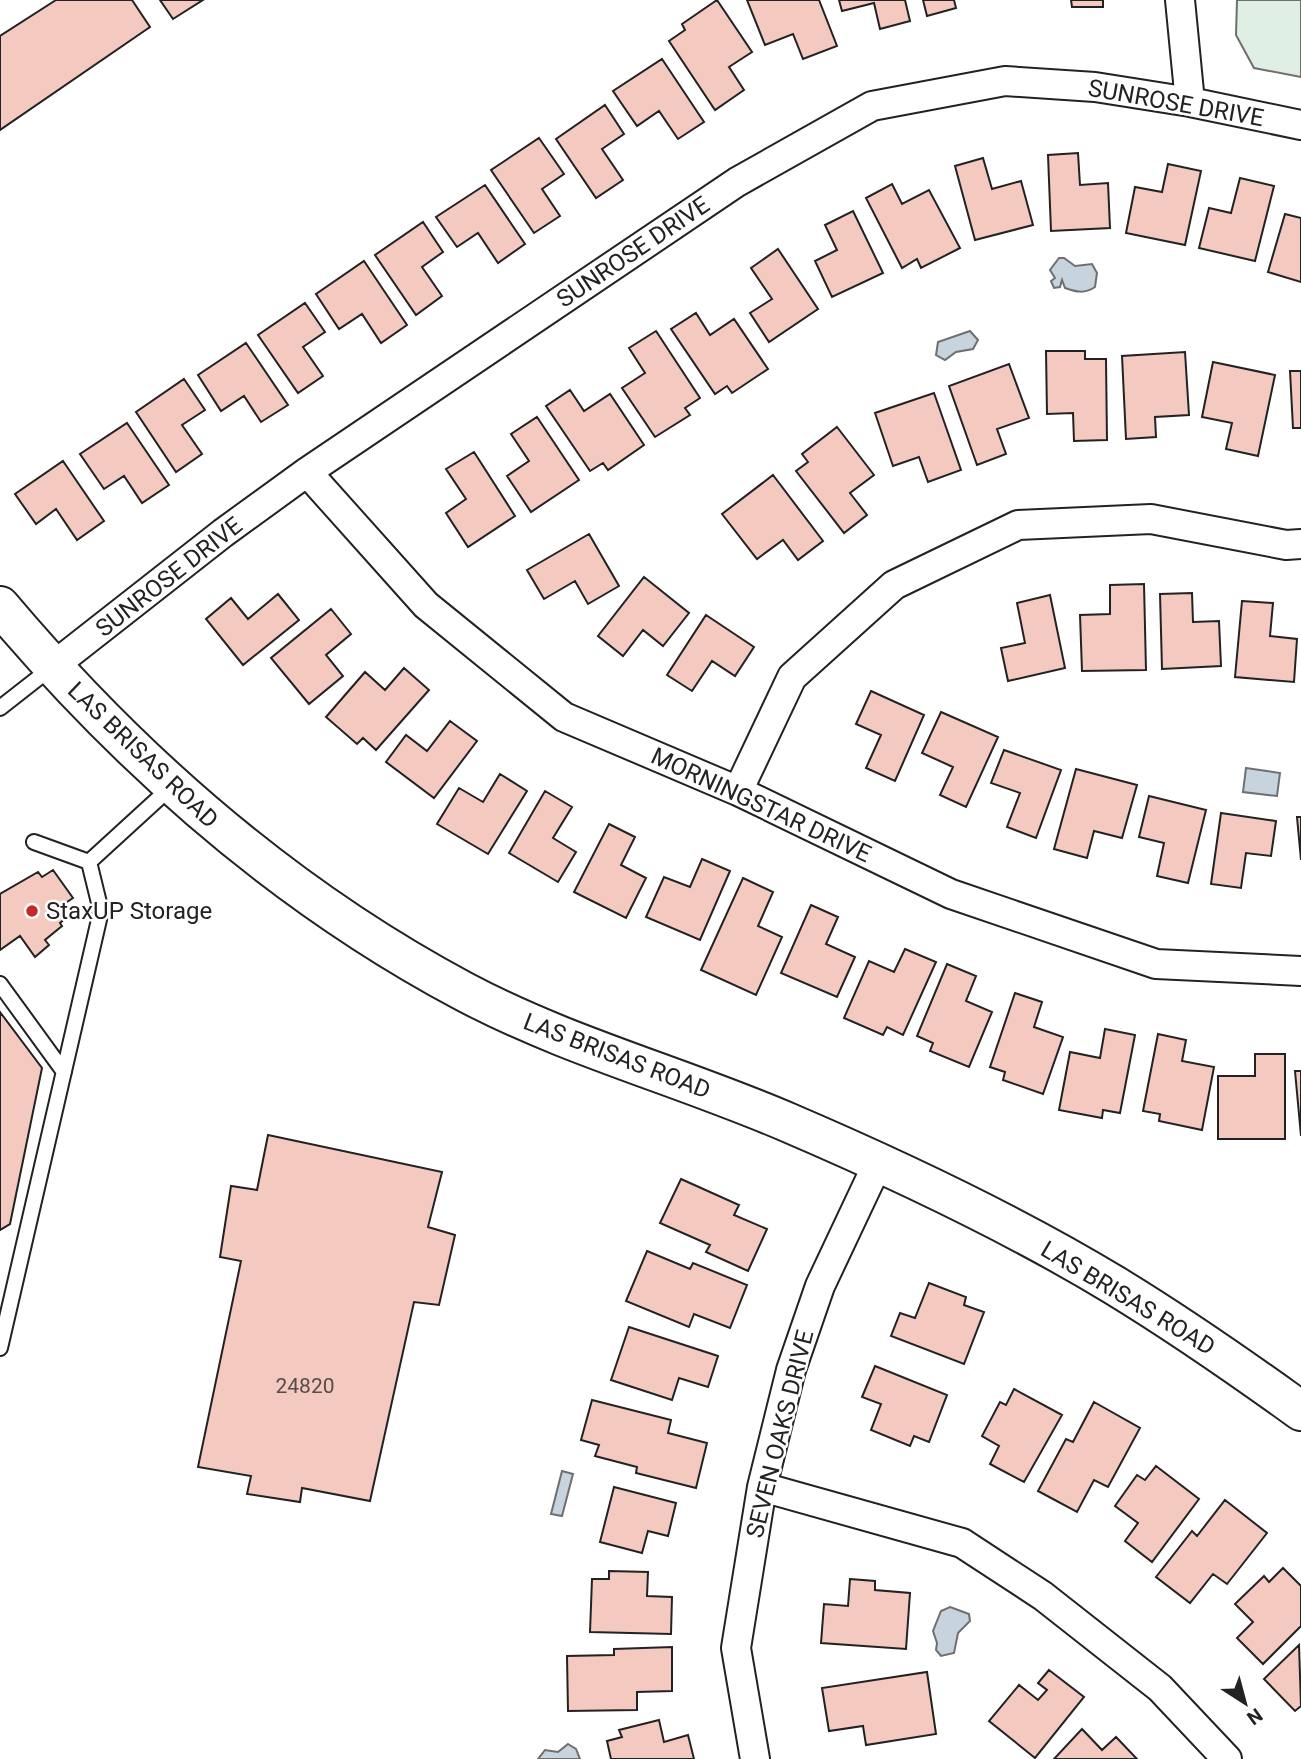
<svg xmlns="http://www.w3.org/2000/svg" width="1301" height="1759" font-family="Roboto,sans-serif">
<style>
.green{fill:#e0efe3;stroke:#6f6f6f;stroke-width:2}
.water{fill:#c7d3dd;stroke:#6f6f6f;stroke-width:2}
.building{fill:#f3c9c0;stroke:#222;stroke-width:2}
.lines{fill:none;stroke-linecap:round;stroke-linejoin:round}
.lane-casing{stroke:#222;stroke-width:18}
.street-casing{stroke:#222;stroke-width:32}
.secondary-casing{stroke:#222;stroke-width:42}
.lane{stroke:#fff;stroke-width:14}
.street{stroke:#fff;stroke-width:28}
.secondary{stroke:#fff;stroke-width:38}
.poi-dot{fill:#c62828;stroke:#fff;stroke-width:2.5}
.labels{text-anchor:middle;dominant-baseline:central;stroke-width:5;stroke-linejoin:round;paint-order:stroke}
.number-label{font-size:21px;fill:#564c4a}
.street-label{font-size:24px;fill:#222;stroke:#fff}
.poi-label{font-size:24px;fill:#222;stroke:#fff;text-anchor:start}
</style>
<rect width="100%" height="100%" fill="#fff"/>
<!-- green -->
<path class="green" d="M1237,0H1301V77L1254,68L1236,35Z"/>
<!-- water -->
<path class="water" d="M1059,258H1064L1075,266L1092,264L1097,273L1095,287C1085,294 1076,292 1065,288L1062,280L1060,287L1054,288L1051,281L1055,278L1050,270Z
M970,331L978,340L973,349L956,352L945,360L936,355L938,342Z
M1246,768L1280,773L1277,796L1243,792Z
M562,1471L573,1474L562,1516L551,1514Z
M950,1607L969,1614L970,1621L958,1633L954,1653L941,1656L936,1650L937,1643L933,1631L941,1611Z
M568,1744L576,1749L580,1759H538L545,1750L558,1752Z"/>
<!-- building -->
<path class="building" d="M56,0H132L150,27L0,130V36Z
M160,0H203L173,19Z
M717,0L752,52L729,67L744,90L715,110L669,41L685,30L682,24Z
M747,0H819L837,46L803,59L793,34L765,45Z
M839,0H905L910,21L880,29L874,3L842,11Z
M923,0H954L956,8L927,16Z
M1071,0H1103V7H1072Z
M662,59L704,122L678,139L659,111L637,126L613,91Z
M605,105L624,134L602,149L623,180L596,198L556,139Z
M539,138L564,174L542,189L560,216L534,233L491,170Z
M1078,153L1080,185L1108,183L1110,228L1051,231L1048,155Z
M983,158L992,189L1021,181L1033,225L975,240L955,166Z
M1168,164L1201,171L1185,245L1126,233L1135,187L1162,192Z
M1240,178L1274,186L1255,261L1199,248L1209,208L1231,213Z
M892,184L902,204L929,190L960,248L921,268L917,259L902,268L866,198Z
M485,185L525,244L498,263L478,233L457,247L436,217Z
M853,211L883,273L832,297L815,261L837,250L825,225Z
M1285,214L1301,218V282L1268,272Z
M423,222L443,252L422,267L442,296L416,315L375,255Z
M778,249L818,309L769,342L750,313L772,299L751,268Z
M364,261L407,325L381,343L362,314L339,329L316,294Z
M305,303L325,332L303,347L323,376L298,393L258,335Z
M696,313L710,335L734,319L768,369L732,393L727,386L715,394L671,329Z
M656,331L700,398L685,408L690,415L655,437L622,388L645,373L629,348Z
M246,343L288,405L261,422L244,396L221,411L198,375Z
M1046,351H1085V359H1106L1107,440L1074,441L1073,413L1047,414Z
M1185,352L1189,415L1155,417L1156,437L1126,439L1122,356Z
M1213,362L1275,375L1258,456L1226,449L1232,423L1202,417Z
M1009,364L1029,418L997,429L1006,454L977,465L949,386Z
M1290,371H1301V428H1293Z
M184,379L205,410L182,425L202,454L176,472L136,412Z
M570,390L584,411L610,394L644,445L608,470L603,463L590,471L546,406Z
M934,393L961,470L928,482L919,457L893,466L875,413Z
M537,417L579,480L531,512L507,476L529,461L511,434Z
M127,423L169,485L142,503L124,476L104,489L80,454Z
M837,427L874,475L850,493L867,515L844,533L796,471L808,462L802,454Z
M474,452L515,516L468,547L446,513L466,499L446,469Z
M63,461L104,521L77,540L56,509L36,524L15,494Z
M773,475L823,541L798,560L783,540L757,559L722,514Z
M589,534L619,586L588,604L575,581L544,599L527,570Z
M644,577L689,613L663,646L643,630L623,656L598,636Z
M1144,584L1146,670L1082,671L1080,615L1110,614V585Z
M1192,593L1193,622L1219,621L1221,666L1162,669L1160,594Z
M278,594L299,620L243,665L206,619L231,598L248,619Z
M1050,595L1065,668L1008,681L1001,648L1025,643L1017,603Z
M1242,601L1273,603L1270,636L1297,639L1294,682L1235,677Z
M331,609L351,634L326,655L343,676L309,704L271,658Z
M706,615L754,647L735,676L712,661L692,691L667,675Z
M404,668L429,690L376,750L363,738L357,744L326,717L365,672L385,690Z
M871,691L924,715L895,781L866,768L881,735L856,724Z
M941,712L998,737L966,807L940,795L953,767L922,753Z
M450,721L477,741L434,798L386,762L406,735L427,751Z
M1004,750L1061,770L1036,838L1007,827L1020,793L991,783Z
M1076,769L1137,785L1122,838L1094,831L1087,858L1054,849Z
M500,774L527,791L488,854L437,824L459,788L483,802Z
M545,791L572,807L553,838L576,852L558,882L509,853Z
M1149,796L1206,810L1188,883L1157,876L1164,843L1139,837Z
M1221,813L1276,821L1271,856L1246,853L1241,888L1211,884Z
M1297,817H1301V860Z
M609,824L635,837L621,865L646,878L626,918L574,892Z
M702,859L730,871L700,940L646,917L664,877L690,887Z
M53,870L73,898L61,906L68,916L60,923L62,926L45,940L49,945L35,957L20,936L0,950V894L38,872L42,877Z
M743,878L773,892L758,926L782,937L756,995L701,970Z
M811,905L838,917L826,944L855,957L837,997L781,973Z
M905,949L936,962L903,1035L887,1027L883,1035L844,1018L869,961L894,972Z
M947,964L976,976L966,1001L992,1012L969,1067L930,1051L933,1043L917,1036Z
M1015,993L1042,1002L1034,1027L1063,1037L1043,1094L1003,1080L1005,1072L990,1067Z
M0,1012L42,1068L10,1224L0,1230Z
M1105,1029L1135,1035L1120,1113L1103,1110L1102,1118L1059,1110L1070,1052L1100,1058Z
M1158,1034L1186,1040L1182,1061L1214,1067L1202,1130L1159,1121L1160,1114L1143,1111Z
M1255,1054H1285V1139H1218V1076H1255Z
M1295,1071H1301V1136Z
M268,1135L442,1172L428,1227L455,1235L439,1305L414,1302L370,1501L302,1488L300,1502L247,1494L251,1476L198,1467L241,1261L220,1257L231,1186L257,1190Z
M681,1179L739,1205L734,1215L767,1229L748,1271L706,1252L710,1245L660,1223Z
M647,1251L690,1269L693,1263L747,1285L730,1328L694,1314L689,1327L626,1301Z
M929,1283L966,1297L964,1305L984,1312L964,1364L891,1336L900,1313L915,1318Z
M629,1327L718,1356L708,1387L679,1378L672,1400L611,1380Z
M875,1366L947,1395L929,1442L914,1436L910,1446L871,1430L881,1404L862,1397Z
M1014,1389L1062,1415L1024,1482L990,1464L999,1446L982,1436L1000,1402L1006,1405Z
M592,1400L671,1420L668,1433L707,1443L696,1488L636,1473L637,1467L595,1456L599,1445L581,1440Z
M1094,1402L1140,1428L1108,1487L1094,1480L1077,1512L1038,1491L1066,1439L1073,1442Z
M1156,1466L1199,1499L1152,1562L1125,1541L1138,1523L1115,1506L1137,1475L1145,1480Z
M614,1487L676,1503L668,1536L648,1531L642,1553L600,1542Z
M1225,1500L1267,1533L1227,1584L1213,1574L1190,1603L1156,1577L1192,1531L1197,1536Z
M1283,1568L1301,1586V1626L1263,1664L1237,1638L1253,1622L1235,1604L1264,1576L1269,1582Z
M609,1571L648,1572L647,1596L672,1597L671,1634L590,1632L592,1579H609Z
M850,1579L875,1581V1590L910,1593L906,1649L821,1643L824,1604L848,1606Z
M1299,1645L1301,1706L1295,1711L1264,1679Z
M672,1647V1691L637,1692V1710L568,1711L567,1656L614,1655V1649Z
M1049,1670L1084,1697L1035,1758L989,1721L1019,1685L1038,1700L1047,1690L1038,1683Z
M927,1672L936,1734L866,1745L863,1726L829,1731L822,1688Z
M659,1720L664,1742L688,1735L694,1759H611L607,1741L622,1737L619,1730Z
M1082,1729L1102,1750L1116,1737L1137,1759H1054Z"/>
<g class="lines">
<!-- lane casing -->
<g class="lane-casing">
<path id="lane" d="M0,708L51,668
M34,842L89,862
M0,984L64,1072
M0,1348L101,911L89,862L171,787"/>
</g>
<!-- street casing -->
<g class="street-casing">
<path id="street" d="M1180,0L1190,102
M307,472L426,605L564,717L738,791L951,894L1156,964L1301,971
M52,667L223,533L307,472L737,182L872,106L1005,81L1095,87L1190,102L1301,125
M738,791L792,677L894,585L1018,525L1151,519L1286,545L1301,544
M762,1487L962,1543L1043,1596L1160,1688L1227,1759
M755,1759L736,1648L762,1487L791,1370L820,1286L878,1163"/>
</g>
<!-- secondary casing -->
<g class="secondary-casing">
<path id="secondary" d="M0,606C131,761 283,895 463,991C566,1046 680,1076 787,1122C899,1170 1010,1222 1114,1285C1178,1324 1240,1367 1301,1411"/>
</g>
<!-- lane -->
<use href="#lane" class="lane"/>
<!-- street -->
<use href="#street" class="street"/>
<!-- secondary -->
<use href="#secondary" class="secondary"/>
</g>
<!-- markers -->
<circle class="poi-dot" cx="32" cy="911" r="7"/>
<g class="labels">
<!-- number labels -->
<g class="number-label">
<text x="305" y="1386">24820</text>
</g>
<!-- street labels -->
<g class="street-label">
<text transform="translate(1176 103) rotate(10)">SUNROSE DRIVE</text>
<text transform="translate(633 252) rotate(-34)">SUNROSE DRIVE</text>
<text transform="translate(169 577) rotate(-38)">SUNROSE DRIVE</text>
<text transform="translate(143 755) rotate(44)">LAS BRISAS ROAD</text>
<text transform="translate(761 805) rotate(25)">MORNINGSTAR DRIVE</text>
<text transform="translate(617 1056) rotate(21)">LAS BRISAS ROAD</text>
<text transform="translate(1128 1298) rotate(31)">LAS BRISAS ROAD</text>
<text transform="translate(780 1434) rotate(-76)">SEVEN OAKS DRIVE</text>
</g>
<!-- poi labels -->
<g class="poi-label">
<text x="46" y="911">StaxUP Storage</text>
</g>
</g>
<!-- north arrow -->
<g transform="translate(1245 1703) rotate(144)" stroke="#ffffff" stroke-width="5" paint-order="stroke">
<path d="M0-5L12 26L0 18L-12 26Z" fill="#222222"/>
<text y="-10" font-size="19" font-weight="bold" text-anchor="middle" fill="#222222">N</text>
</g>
</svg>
